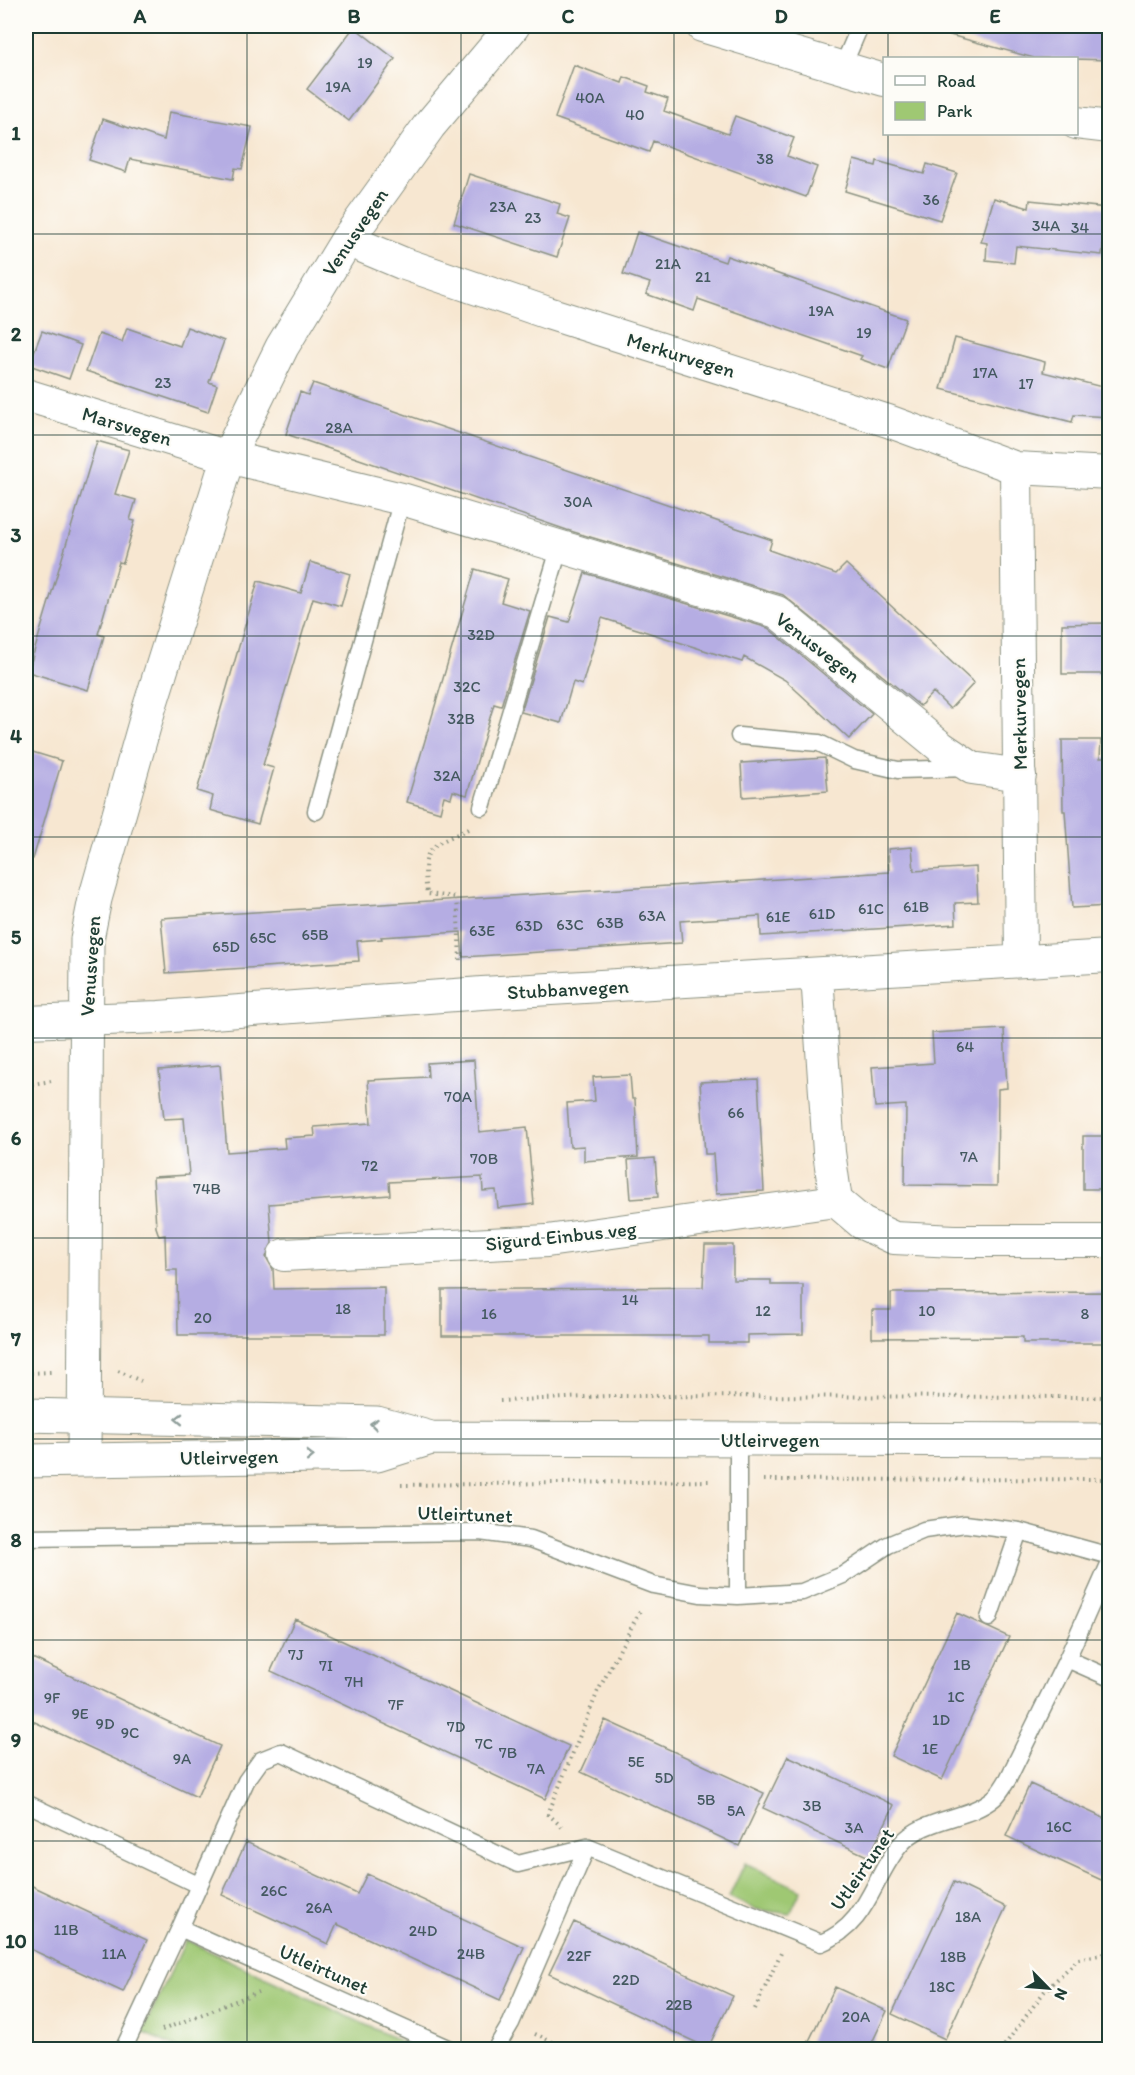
<svg xmlns="http://www.w3.org/2000/svg" width="1135" height="2075" font-family="Itim,sans-serif">
<style>
.green{fill:#9fc873;stroke:#5f8254;stroke-width:1.5}
.building{fill:#b5ade3}
.lines{fill:none;stroke-linecap:round;stroke-linejoin:round}
.service-casing{stroke:#8b9282;stroke-width:19}
.minor-casing{stroke:#8b9282;stroke-width:34}
.tertiary-casing{stroke:#8b9282;stroke-width:35}
.secondary-casing{stroke:#8b9282;stroke-width:35}
.path{stroke:#8b9282;stroke-width:4;stroke-dasharray:1.5 4.5;stroke-linecap:butt}
.service{stroke:#fff;stroke-width:16}
.minor{stroke:#fff;stroke-width:32}
.tertiary{stroke:#fff;stroke-width:33}
.secondary{stroke:#fff;stroke-width:33}
.oneway{stroke:#8f9e9a}
.grid{fill:none;stroke:#1f3d34;stroke-width:1.5;stroke-opacity:0.55}
.labels{text-anchor:middle;dominant-baseline:central;stroke-width:4.5;stroke-linejoin:round;paint-order:stroke}
.number-label{font-size:16px;fill:#445960}
.street-label{font-size:20px;fill:#1f3d34;stroke:#fdfcf7}
.neatline{fill:none;stroke:#1f3d34;stroke-width:2}
.grid-label{font-size:20px;text-anchor:middle;font-weight:bold;fill:#1f3d34}
</style>
<rect width="100%" height="100%" fill="#fdfcf7"/>
<filter id="ink" filterUnits="userSpaceOnUse"><feTurbulence type="fractalNoise" baseFrequency=".0167" numOctaves="2"/><feDisplacementMap in="SourceGraphic" scale="12" xChannelSelector="R" yChannelSelector="G"/><feConvolveMatrix kernelMatrix="1 2 1 2 8 2 1 2 1" color-interpolation-filters="sRGB"/></filter>
<filter id="wash" filterUnits="userSpaceOnUse"><feTurbulence type="fractalNoise" baseFrequency=".008" numOctaves="4" result="noise"/><feDisplacementMap in="SourceGraphic" scale="24" xChannelSelector="R" yChannelSelector="G"/><feGaussianBlur stdDeviation="1.35" result="paint"/><feColorMatrix in="noise" values="0 0 0 0 0 0 0 0 0 0 0 0 0 0 0 0 0 1.4 0 .05"/><feComposite in="paint" operator="in"/></filter>
<g filter="url(#wash)">
<rect width="100%" height="100%" fill="#f7e7d1"/>
<!-- green -->
<path class="green" d="M745,1863L801,1890L790,1914L754,1909L729,1897Z
M186,1940L417,2049H179L142,2032Z"/>
<g id="blocks">
<!-- building -->
<path class="building" d="M947,26H1110V60L1034,58L946,34Z
M354,27L395,59L349,121L307,89Z
M574,65L622,83L624,77L649,86L647,92L668,99L664,111L728,134L735,116L794,138L787,156L817,167L806,197L653,141L649,152L555,118Z
M169,112L252,127L242,169L235,168L233,179L130,159L126,172L89,160L103,119L164,140Z
M854,160L876,166L877,161L924,174L927,164L957,173L940,220L845,191Z
M469,174L560,204L557,214L570,218L557,257L454,223Z
M994,198L1029,208L1030,200L1107,208L1102,255L1016,246L1014,263L986,260L987,243L981,242Z
M637,232L725,262L727,256L906,319L888,369L860,359L862,356L698,299L694,311L646,294L650,283L623,274Z
M187,327L224,341L209,382L217,385L208,412L86,371L99,334L122,342L127,328L180,346Z
M42,331L81,345L69,379L29,365Z
M955,338L1045,362L1043,372L1110,389V417L1074,415L1072,422L941,389Z
M313,383L772,540L769,550L836,574L846,564L974,683L950,709L933,692L920,706L783,595L567,530L286,434L300,392L308,395Z
M97,441L129,450L115,494L136,500L130,520L135,521L123,563L119,562L98,634L104,636L88,690L28,672Z
M310,562L350,574L341,606L313,598L263,765L274,768L258,824L210,810L213,796L197,791L258,581L301,593Z
M475,569L508,579L501,602L530,611L501,706L494,704L467,795L453,791L451,798L444,796L440,812L407,802Z
M585,573L768,628L872,714L849,739L785,680L744,657L742,662L602,618L582,685L573,682L561,723L521,712L550,617L569,622Z
M1104,623L1105,674H1062V624Z
M1062,740H1101L1100,758H1110V906L1072,908L1065,811H1063Z
M26,750L62,761L33,859L26,858Z
M825,758L828,791L743,797L741,763Z
M912,847L914,871L976,867L978,902L955,903L956,924L761,936L760,916L680,921L682,943L463,957L461,932L381,937L382,939L357,941L359,961L166,973L161,918L889,872L888,849Z
M1004,1029L1007,1088L998,1089L997,1186L905,1185L906,1105L875,1107L872,1067L934,1063L932,1033Z
M474,1060L479,1132L527,1127L534,1204L498,1208L496,1190L483,1191L482,1177L389,1182L390,1195L269,1204L272,1243L266,1257L273,1269L274,1289L384,1287V1335H178L177,1270H166L165,1235L159,1236L156,1227L153,1177L189,1175L184,1118L164,1119L159,1070L220,1065L227,1152L285,1148L284,1138L315,1136L314,1127L371,1123L368,1080L428,1077L427,1063Z
M630,1075L632,1099H635L638,1157L584,1161V1146L570,1147L567,1103L595,1101L593,1077Z
M758,1079L764,1191L716,1194L713,1154H705L700,1082Z
M1083,1136H1110V1189H1083Z
M655,1158L658,1197L631,1199L628,1160Z
M705,1245H733V1280H771V1285H803V1334L747,1335V1343H709V1336H442V1290L703,1287Z
M1110,1292V1343H1023V1337L872,1338V1310H891V1293Z
M957,1613L1009,1637L942,1780L891,1756Z
M295,1619L569,1746L545,1799L271,1671Z
M26,1655L220,1746L197,1797L26,1718Z
M605,1720L764,1793L739,1846L581,1772Z
M788,1756L894,1805L869,1857L763,1808Z
M1030,1784L1110,1821V1884L1006,1836Z
M246,1842L357,1894L367,1874L524,1947L500,2000L337,1924L328,1944L222,1895Z
M954,1882L1006,1907L945,2039L892,2014Z
M26,1883L147,1940L123,1992L26,1947Z
M574,1922L733,1996L708,2048L549,1974Z
M835,1987L887,2011L869,2049H827L809,2041Z"/>
</g>
</g>
<g filter="url(#ink)">
<use href="#blocks" fill-opacity="0" stroke="#8b9282" stroke-width="1.5"/>
<g class="lines">
<!-- service casing -->
<g class="service-casing">
<path id="service" d="M842,68L860,26
M739,736L819,743L854,760L898,770L970,768
M482,807L560,546
M316,811L402,499
M26,1538L480,1532L531,1539L653,1585L700,1594L738,1596V1440
M1110,1562L1067,1659L1110,1678
M738,1596L802,1592L843,1575L888,1545L924,1530L965,1524L1019,1531L1110,1556
M989,1618L1019,1531
M26,1803L198,1885
M180,1928L246,1781L261,1760L281,1752L518,1864L587,1847L821,1943C869,1924 872,1878 900,1845C925,1816 967,1821 994,1798C1000,1793 1004,1785 1008,1779L1067,1659
M123,2050L180,1928L452,2050
M495,2050L511,2023L587,1847"/>
</g>
<!-- minor casing -->
<g class="minor-casing">
<path id="minor" d="M702,26L884,80
M1076,123L1110,127
M347,240L402,263L548,313L888,421L1016,468L1110,473
M26,395L228,457L402,499L777,612L942,748L972,768L1020,775
M1016,468L1021,960
M817,975L829,1152L836,1201L862,1223L894,1238L955,1241H1110
M26,1022L159,1017L482,993L1110,956
M284,1255L547,1241L836,1201"/>
</g>
<!-- tertiary casing -->
<g class="tertiary-casing">
<path id="tertiary" d="M84,1459L87,939L95,899L149,709L228,457L282,347L347,240L429,126L513,26"/>
</g>
<!-- secondary casing -->
<g class="secondary-casing">
<path id="secondary" d="M26,1415L377,1423L431,1438L1110,1440
M26,1461L377,1455L431,1438"/>
</g>
<!-- path -->
<path class="path" d="M460,960L457,897L427,894C421,846 428,848 468,829
M26,1085L51,1081
M118,1371L141,1381
M26,1376L30,1373L51,1372
M500,1401L608,1396L1110,1397
M764,1480L1110,1479
M401,1485L712,1481
M562,1827L548,1814L598,1691L641,1609
M755,2009L781,1953
M162,2030L258,1992
M535,2034L570,2050
M1001,2050L1044,1992L1078,1959L1110,1953"/>
<!-- service -->
<use href="#service" class="service"/>
<!-- minor -->
<use href="#minor" class="minor"/>
<!-- tertiary -->
<use href="#tertiary" class="tertiary"/>
<!-- secondary -->
<use href="#secondary" class="secondary"/>
</g>
<!-- one-way arrows -->
<defs><path id="oneway-chevron" d="M-2-3.5L2.5 0L-2 3.5" fill="none" stroke-width="1.6" stroke-linecap="round" stroke-linejoin="round" transform="scale(1.5)"/></defs>
<g class="oneway">
<use href="#oneway-chevron" transform="translate(179 1419) rotate(-179)"/>
<use href="#oneway-chevron" transform="translate(374 1424) rotate(-174)"/>
<use href="#oneway-chevron" transform="translate(310 1456) rotate(-1)"/>
</g>
</g>
<!-- grid -->
<path class="grid" d="M247,26V2050M461,26V2050M674,26V2050M888,26V58M888,134V2050M26,234H1110M26,435H1110M26,636H1110M26,837H1110M26,1038H1110M26,1238H1110M26,1439H1110M26,1640H1110M26,1841H1110"/>
<g class="labels">
<!-- number labels -->
<g class="number-label">
<text x="365" y="62">19</text>
<text x="338" y="86">19A</text>
<text x="590" y="97">40A</text>
<text x="635" y="114">40</text>
<text x="765" y="158">38</text>
<text x="931" y="199">36</text>
<text x="503" y="206">23A</text>
<text x="533" y="217">23</text>
<text x="1046" y="225">34A</text>
<text x="1080" y="227">34</text>
<text x="668" y="263">21A</text>
<text x="703" y="276">21</text>
<text x="821" y="310">19A</text>
<text x="864" y="332">19</text>
<text x="985" y="372">17A</text>
<text x="163" y="382">23</text>
<text x="1026" y="383">17</text>
<text x="339" y="427">28A</text>
<text x="578" y="501">30A</text>
<text x="481" y="634">32D</text>
<text x="467" y="686">32C</text>
<text x="461" y="718">32B</text>
<text x="447" y="775">32A</text>
<text x="916" y="906">61B</text>
<text x="871" y="908">61C</text>
<text x="822" y="913">61D</text>
<text x="652" y="915">63A</text>
<text x="778" y="916">61E</text>
<text x="610" y="922">63B</text>
<text x="570" y="924">63C</text>
<text x="529" y="925">63D</text>
<text x="482" y="930">63E</text>
<text x="315" y="934">65B</text>
<text x="263" y="937">65C</text>
<text x="226" y="946">65D</text>
<text x="965" y="1046">64</text>
<text x="458" y="1096">70A</text>
<text x="736" y="1112">66</text>
<text x="969" y="1156">7A</text>
<text x="484" y="1158">70B</text>
<text x="370" y="1165">72</text>
<text x="207" y="1188">74B</text>
<text x="630" y="1299">14</text>
<text x="343" y="1308">18</text>
<text x="763" y="1310">12</text>
<text x="927" y="1310">10</text>
<text x="489" y="1313">16</text>
<text x="1085" y="1313">8</text>
<text x="203" y="1317">20</text>
<text x="296" y="1654">7J</text>
<text x="962" y="1664">1B</text>
<text x="326" y="1665">7I</text>
<text x="354" y="1681">7H</text>
<text x="956" y="1696">1C</text>
<text x="52" y="1697">9F</text>
<text x="396" y="1704">7F</text>
<text x="80" y="1713">9E</text>
<text x="941" y="1719">1D</text>
<text x="105" y="1723">9D</text>
<text x="456" y="1726">7D</text>
<text x="130" y="1732">9C</text>
<text x="484" y="1743">7C</text>
<text x="930" y="1748">1E</text>
<text x="508" y="1752">7B</text>
<text x="182" y="1758">9A</text>
<text x="636" y="1761">5E</text>
<text x="536" y="1768">7A</text>
<text x="664" y="1777">5D</text>
<text x="706" y="1799">5B</text>
<text x="812" y="1805">3B</text>
<text x="736" y="1810">5A</text>
<text x="1059" y="1826">16C</text>
<text x="854" y="1827">3A</text>
<text x="274" y="1890">26C</text>
<text x="319" y="1907">26A</text>
<text x="968" y="1916">18A</text>
<text x="66" y="1929">11B</text>
<text x="423" y="1930">24D</text>
<text x="114" y="1953">11A</text>
<text x="471" y="1953">24B</text>
<text x="579" y="1955">22F</text>
<text x="953" y="1956">18B</text>
<text x="626" y="1979">22D</text>
<text x="942" y="1986">18C</text>
<text x="679" y="2004">22B</text>
<text x="856" y="2016">20A</text>
</g>
<!-- street labels -->
<g class="street-label">
<text transform="translate(355 232) rotate(-56)">Venusvegen</text>
<text transform="translate(681 355) rotate(17)">Merkurvegen</text>
<text transform="translate(127 426) rotate(17)">Marsvegen</text>
<text transform="translate(818 647) rotate(38)">Venusvegen</text>
<text transform="translate(1019 714) rotate(-91)">Merkurvegen</text>
<text transform="translate(90 966) rotate(-86)">Venusvegen</text>
<text transform="translate(568 989) rotate(-3)">Stubbanvegen</text>
<text transform="translate(561 1236) rotate(-6)">Sigurd Einbus veg</text>
<text x="770" y="1440">Utleirvegen</text>
<text transform="translate(229 1457) rotate(-1)">Utleirvegen</text>
<text transform="translate(465 1514) rotate(2)">Utleirtunet</text>
<text transform="translate(862 1869) rotate(-55)">Utleirtunet</text>
<text transform="translate(324 1969) rotate(24)">Utleirtunet</text>
</g>
</g>
<!-- margin -->
<rect width="1135" height="2075" fill="none" stroke="#fdfcf7" stroke-width="66"/>
<!-- legend -->
<rect x="883" y="57" width="195" height="78" fill="#fdfcf7" stroke="#a4b0a9" stroke-width="1.5"/>
<rect x="895" y="76" width="30" height="9" fill="#ffffff" stroke="#a4b0a9" stroke-width="1.5"/>
<text x="937" y="87" font-size="18" fill="#1f3d34">Road</text>
<rect x="895" y="102" width="30" height="18" fill="#9fc873" stroke="#a4b0a9" stroke-width="1.5"/>
<text x="937" y="117" font-size="18" fill="#1f3d34">Park</text>
<!-- north arrow -->
<g transform="translate(1048 1988) rotate(115)" stroke="#fdfcf7" stroke-width="4.5" paint-order="stroke">
<path d="M0-4.5L10 22L0 15L-10 22Z" fill="#1f3d34"/>
<text y="-9" font-size="16" font-weight="bold" text-anchor="middle" fill="#1f3d34">N</text>
</g>
<rect x="33" y="33" width="1069" height="2009" class="neatline"/>
<g class="grid-label">
<text x="140" y="23">A</text>
<text x="354" y="23">B</text>
<text x="568" y="23">C</text>
<text x="781" y="23">D</text>
<text x="995" y="23">E</text>
<text x="16" y="140">1</text>
<text x="16" y="341">2</text>
<text x="16" y="542">3</text>
<text x="16" y="743">4</text>
<text x="16" y="944">5</text>
<text x="16" y="1145">6</text>
<text x="16" y="1346">7</text>
<text x="16" y="1547">8</text>
<text x="16" y="1747">9</text>
<text x="16" y="1948">10</text>
</g>
</svg>
